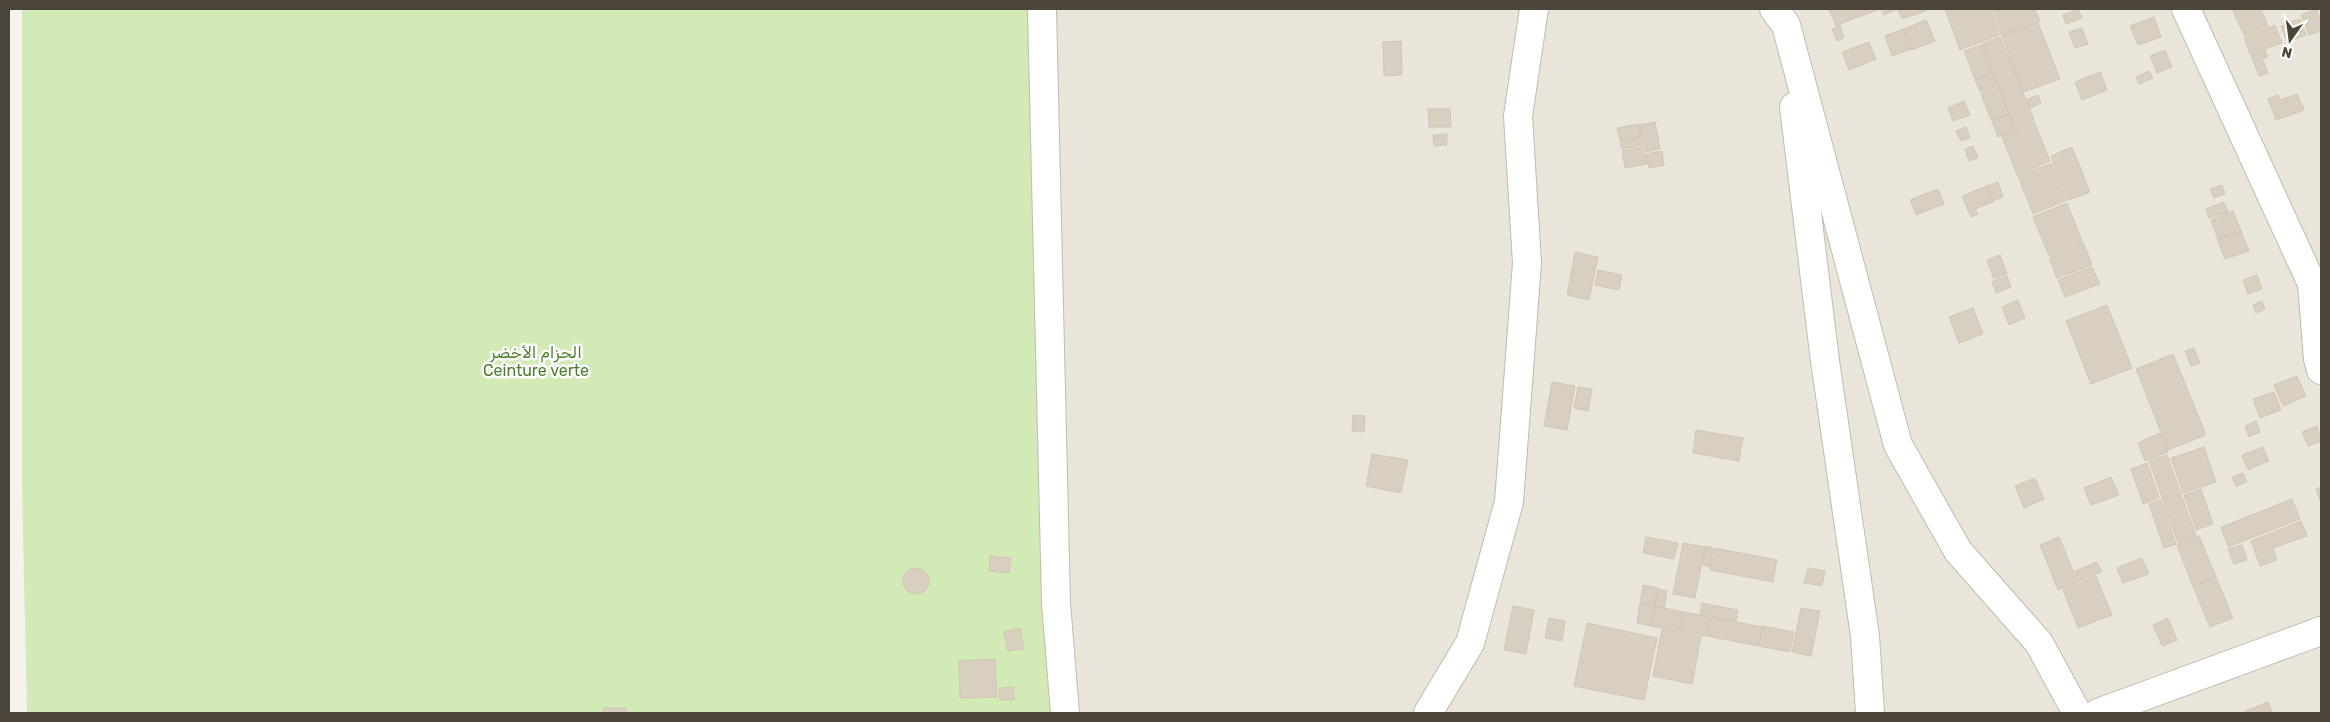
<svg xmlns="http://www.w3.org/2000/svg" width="2330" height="722" font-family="Rubik,Cairo,sans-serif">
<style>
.residential{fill:#eae5da}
.green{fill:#d2eab5}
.building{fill:#d8cfc1;stroke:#d3c7b4}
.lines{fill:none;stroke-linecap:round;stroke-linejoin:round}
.minor-casing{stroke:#c2bbae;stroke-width:30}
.minor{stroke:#fff;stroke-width:28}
.labels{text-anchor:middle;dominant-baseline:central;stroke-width:5;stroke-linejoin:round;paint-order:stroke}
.park-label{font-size:16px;fill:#4a7f2a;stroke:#fff}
</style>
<rect width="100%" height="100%" fill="#f6f3ec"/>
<!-- residential -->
<path class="residential" d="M929,9H2321V713H911Z"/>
<!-- green -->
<path class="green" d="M22,9H1032L1051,713H27L22,486Z"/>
<!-- building -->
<path class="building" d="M1829,9H1851L1855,18L1836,26Z
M1852,9H1880L1856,18Z
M1881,9H1925L1926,11L1902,19L1898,9L1884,15Z
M1945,9H1990L1999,35L1960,50Z
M1992,9H2035L2040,21L2001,35Z
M2078,9L2082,18L2066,24L2063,15Z
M2232,9H2261L2268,26L2244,35Z
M2316,9L2321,21V31L2309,35L2301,15Z
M2154,17L2161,37L2138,45L2130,26Z
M2300,19L2306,35L2287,42L2281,26Z
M1926,20L1935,41L1912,50L1904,29Z
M2038,23L2060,79L2023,92L2002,36Z
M2275,25L2282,43L2250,54L2244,37Z
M1840,26L1844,38L1837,41L1832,29Z
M2082,28L2088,44L2075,48L2069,32Z
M1903,29L1911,49L1892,56L1885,36Z
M2000,37L2034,119L2015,127L1982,44Z
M1401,41L1402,75L1384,76L1383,42Z
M1869,42L1876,59L1849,70L1842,52Z
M1981,45L1992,73L1975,79L1964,51Z
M2165,50L2172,67L2157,73L2150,56Z
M2265,50L2268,57L2262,59L2268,73L2259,76L2251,55Z
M2149,71L2153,78L2139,84L2136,77Z
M2100,72L2107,90L2082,100L2075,82Z
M1992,73L1998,86L1980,92L1975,80Z
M1999,87L2009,114L1991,120L1981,94Z
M2297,94L2304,110L2276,120L2268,99L2278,95L2280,100Z
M2038,95L2041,103L2030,108L2027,99Z
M1964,101L1970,115L1953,121L1948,108Z
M1428,109H1450L1451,127H1429Z
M2009,114L2016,130L1998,137L1992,121Z
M2034,121L2050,161L2017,175L2002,137L2017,131L2016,128Z
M1655,122L1660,149L1646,152L1640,125Z
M1639,124L1641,136L1620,140L1617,128Z
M1966,127L1970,138L1961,141L1956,131Z
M1447,134V145L1434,146L1433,135Z
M1641,137L1643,145L1622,149L1620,141Z
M1973,146L1978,158L1969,161L1965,149Z
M1643,147L1647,164L1625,168L1622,151Z
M2072,147L2090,192L2069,200L2051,156Z
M1662,151L1664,165L1649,168L1646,154Z
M2052,163L2067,200L2033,214L2018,176Z
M1998,182L2003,197L1993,201L1987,186Z
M2222,185L2225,194L2214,198L2210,189Z
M1987,186L1993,202L1975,209L1978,214L1971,217L1962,196Z
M1938,189L1944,204L1916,215L1910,200Z
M2224,202L2228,212L2209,218L2206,209Z
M2067,203L2083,243L2049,256L2033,217Z
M2233,211L2241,231L2218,239L2211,220Z
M2241,231L2249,251L2225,259L2217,239Z
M2084,244L2092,265L2057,278L2049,258Z
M1575,252L1598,257L1589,300L1567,295Z
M2000,255L2007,274L1994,279L1987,260Z
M2092,267L2100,284L2065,297L2058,280Z
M1598,270L1622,275L1619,290L1595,285Z
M2257,275L2262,289L2248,294L2243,280Z
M2007,276L2011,287L1996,293L1992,282Z
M2018,300L2025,318L2009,325L2002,307Z
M2262,301L2265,309L2256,313L2253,305Z
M2107,305L2132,368L2091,384L2066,321Z
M1973,308L1983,334L1959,343L1949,317Z
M2194,348L2200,363L2191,366L2185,351Z
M2173,354L2206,435L2168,450L2136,369Z
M2297,376L2306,396L2283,406L2274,385Z
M1552,382L1575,386L1567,430L1544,426Z
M1578,387L1592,389L1588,411L1574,408Z
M2274,392L2281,410L2260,418L2253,399Z
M1353,415L1365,416L1364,432L1352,431Z
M2256,421L2260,432L2249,437L2245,426Z
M2317,426L2321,441L2308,446L2302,432Z
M1696,430L1743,438L1739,461L1693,453Z
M2160,433L2168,452L2145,461L2138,443Z
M2204,447L2216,482L2183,493L2171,458Z
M2263,447L2269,461L2248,470L2242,455Z
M1372,454L1408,460L1401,493L1366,486Z
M2167,455L2196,536L2178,543L2149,461Z
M2147,463L2159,498L2143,504L2131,469Z
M2243,473L2247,482L2236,486L2232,477Z
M2111,477L2119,495L2091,505L2084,488Z
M2035,478L2044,499L2024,508L2015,486Z
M2321,487V503L2316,489Z
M2201,489L2213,524L2196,530L2184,495Z
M2292,499L2300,519L2228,547L2221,527Z
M2161,500L2176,544L2164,548L2149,504Z
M2301,521L2307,536L2273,548L2277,560L2260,566L2251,541Z
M2199,536L2216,577L2193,586L2177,545Z
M1646,537L1678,543L1674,559L1643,553Z
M2059,537L2078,582L2058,590L2040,545Z
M1683,543L1705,547L1695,598L1673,594Z
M2242,545L2247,560L2234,564L2228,549Z
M1706,546L1713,548L1710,567L1703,565Z
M1715,548L1777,560L1773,582L1710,570Z
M990,556L1011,558L1009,573L989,571Z
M2142,558L2149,574L2123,583L2117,568Z
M2097,562L2102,572L2079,581L2075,571Z
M1808,568L1825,571L1822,586L1804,583Z
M903 581a13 13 0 1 1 26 0a13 13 0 1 1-26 0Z
M2096,576L2112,615L2078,628L2063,590Z
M2216,577L2233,618L2210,627L2193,586Z
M1643,585L1658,588L1654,606L1640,603Z
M1658,589L1667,591L1664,608L1655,606Z
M1640,603L1655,606L1651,626L1637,623Z
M1702,603L1738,610L1736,621L1700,614Z
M1513,606L1534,610L1526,654L1504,650Z
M1655,606L1683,612L1679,631L1651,626Z
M1801,608L1820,611L1811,656L1792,652Z
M1683,612L1710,617L1706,636L1679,631Z
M1711,617L1762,627L1759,646L1707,636Z
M1549,618L1565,621L1562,641L1545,638Z
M2168,618L2177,640L2162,646L2153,625Z
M1587,623L1657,638L1644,700L1574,686Z
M1763,626L1794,632L1790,652L1759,646Z
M1020,628L1024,649L1008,651L1004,632Z
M1662,629L1701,637L1692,684L1653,676Z
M995,659L997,697L960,698L959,661Z
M1014,687V700H1000L999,688Z
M2268,702L2272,713H2246L2245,711Z
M603,708H626L627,713H604Z"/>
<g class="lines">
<!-- minor casing -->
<g class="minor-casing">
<path id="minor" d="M1042,9L1056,603L1065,713
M1774,9L1786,25L1898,445L1958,551L2039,643L2077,713
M2186,9L2312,284L2318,359L2321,370
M1794,107L1825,361L1865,636L1870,713
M1428,713L1470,643L1509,502L1527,263L1518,116L1534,9
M2098,713L2321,631"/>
</g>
<!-- minor -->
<use href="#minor" class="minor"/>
</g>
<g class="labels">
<!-- park labels -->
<g class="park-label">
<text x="536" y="352">الحزام الأخضر<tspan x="536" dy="18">Ceinture verte</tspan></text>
</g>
</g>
<!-- border -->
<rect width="2330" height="722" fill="none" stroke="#4b4439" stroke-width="20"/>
<!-- north arrow -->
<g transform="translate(2290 40) rotate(194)" stroke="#ffffff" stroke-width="4" paint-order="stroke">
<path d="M0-4L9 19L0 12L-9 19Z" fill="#4b4439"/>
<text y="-8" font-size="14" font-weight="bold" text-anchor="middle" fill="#4b4439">N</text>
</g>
</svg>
